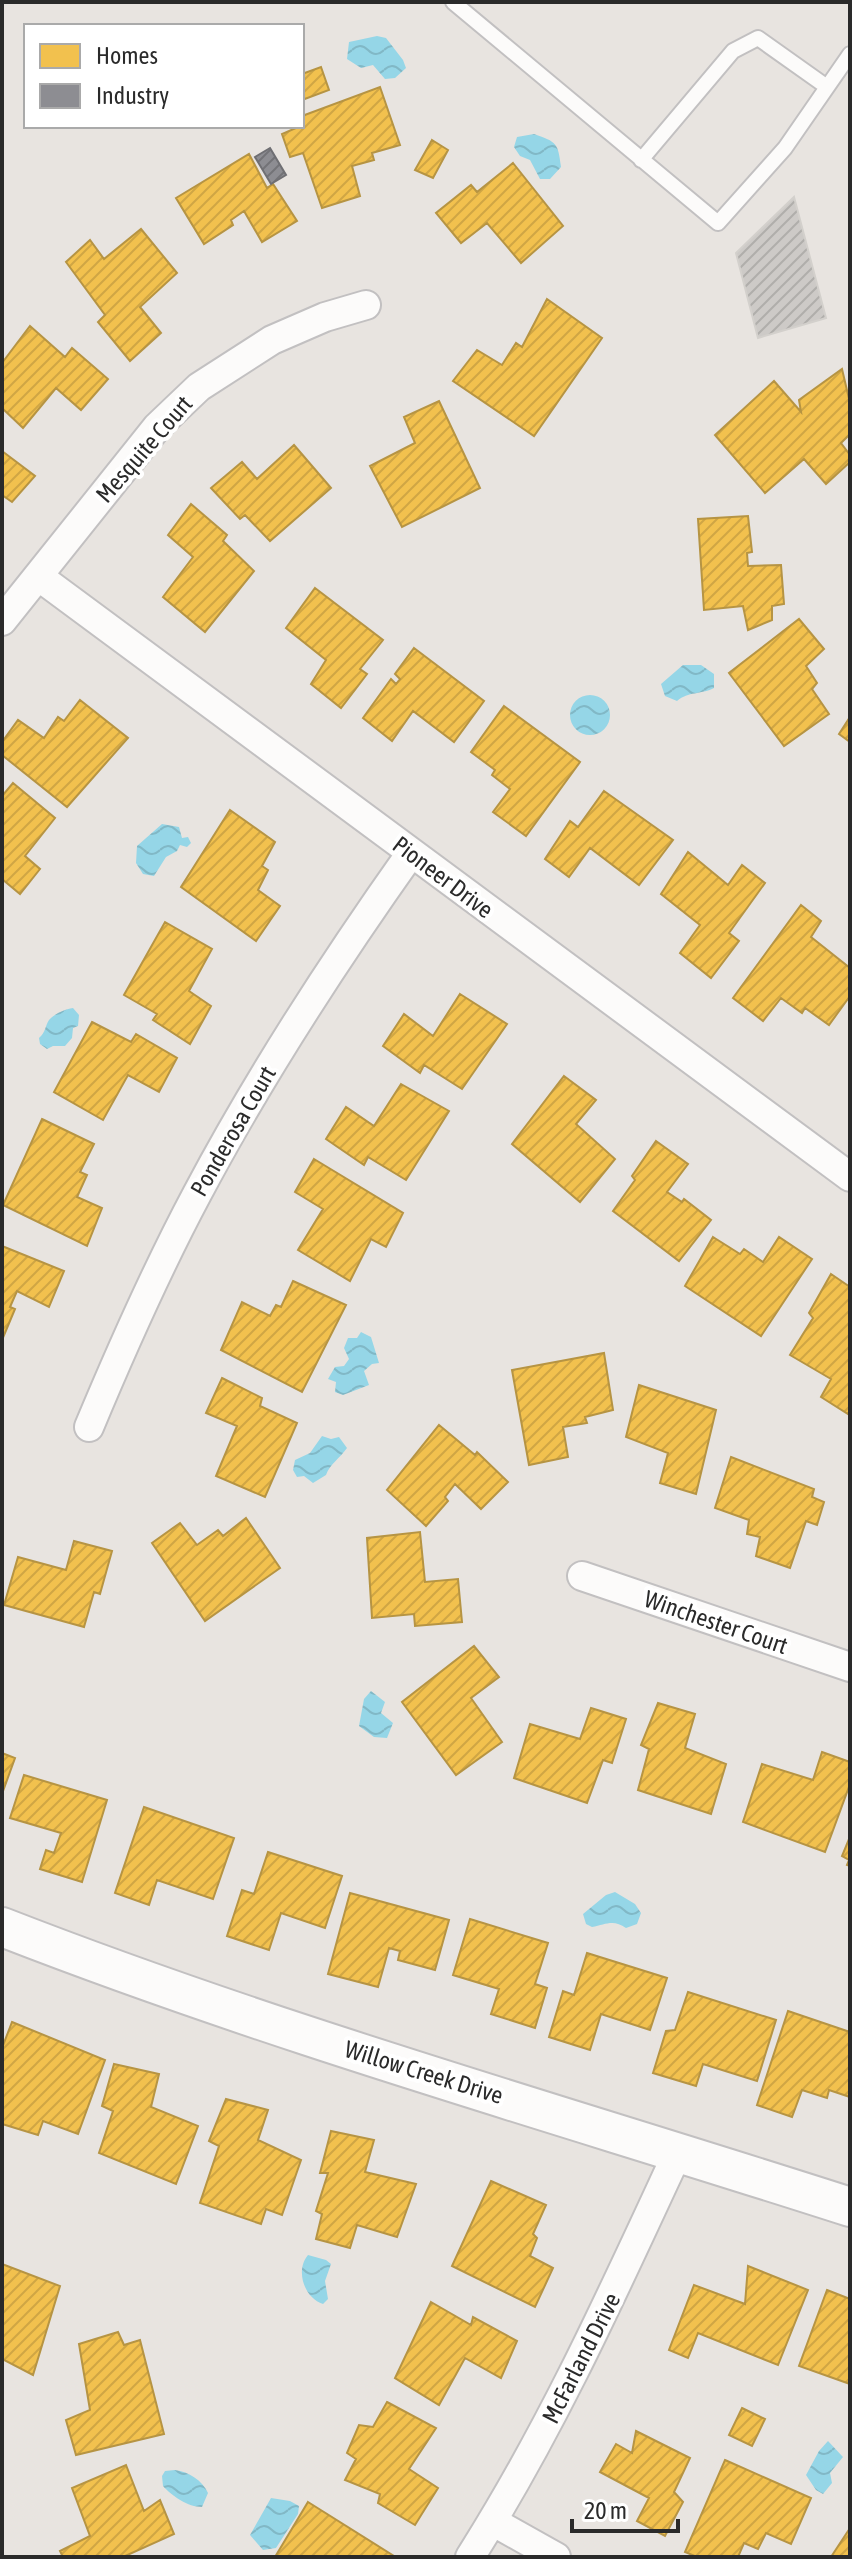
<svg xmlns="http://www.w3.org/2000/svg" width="852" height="2559" font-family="'Asap Condensed',sans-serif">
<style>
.water{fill:url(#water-waves)}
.homes{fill:url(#homes-hatch);stroke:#b69443;stroke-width:2}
.industry{fill:url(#industry-hatch);stroke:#6f6f73;stroke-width:2}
.building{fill:url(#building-hatch);stroke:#d3d0cc;stroke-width:2}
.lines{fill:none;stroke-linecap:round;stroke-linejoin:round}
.lane-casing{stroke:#c2c0c1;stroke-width:18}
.street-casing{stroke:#c2c0c1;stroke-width:32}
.secondary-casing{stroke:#c2c0c1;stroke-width:42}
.lane{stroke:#fcfbfa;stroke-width:14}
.street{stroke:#fcfbfa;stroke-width:28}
.secondary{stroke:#fcfbfa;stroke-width:38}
.labels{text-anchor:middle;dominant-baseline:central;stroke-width:8;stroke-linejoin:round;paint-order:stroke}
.street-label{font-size:24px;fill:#2a2a2a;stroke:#fff}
</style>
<defs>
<pattern id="water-waves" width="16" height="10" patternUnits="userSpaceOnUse" patternTransform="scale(2)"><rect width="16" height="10" fill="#95d6e7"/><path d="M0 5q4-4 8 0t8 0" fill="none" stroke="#81b8c6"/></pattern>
<pattern id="homes-hatch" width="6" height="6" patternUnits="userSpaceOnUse" patternTransform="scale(2)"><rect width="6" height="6" fill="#f2c14e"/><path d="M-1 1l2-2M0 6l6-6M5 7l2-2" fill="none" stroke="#d0a644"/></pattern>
<pattern id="industry-hatch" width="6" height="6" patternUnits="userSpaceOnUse" patternTransform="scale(2)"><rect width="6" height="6" fill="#8d8d92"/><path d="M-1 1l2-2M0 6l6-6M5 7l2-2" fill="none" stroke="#737377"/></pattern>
<pattern id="building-hatch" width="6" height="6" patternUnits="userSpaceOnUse" patternTransform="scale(2)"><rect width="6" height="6" fill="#cdcac7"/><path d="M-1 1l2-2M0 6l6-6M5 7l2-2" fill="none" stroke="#b0aeab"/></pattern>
</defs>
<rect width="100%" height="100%" fill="#e8e4e0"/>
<!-- water -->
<path class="water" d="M377,36L386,38L403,60L406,68L395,78L385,79L373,65L361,68L347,59L349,42Z
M534,134C557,142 558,143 561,167L550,179H540L530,160L520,156L514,147L517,137Z
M683,665H701L714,674V688C700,695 689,691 677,701L665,696L661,684Z
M570 715a20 20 0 1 1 40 0a20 20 0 1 1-40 0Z
M162,824L179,827L182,838L188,837L191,843L187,847L180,845L177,851L166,857L154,876L143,874L136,863L137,846Z
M73,1008L79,1015L78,1026L73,1028L72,1038L65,1046H53L47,1049L40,1044L39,1038C46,1032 45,1026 49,1020C54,1014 65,1009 73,1008Z
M361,1332L371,1337L379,1363L372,1364L364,1371L369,1385L343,1395L335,1392L336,1382L328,1379L335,1367L344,1366L349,1359L344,1348L348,1338H357Z
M322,1436L331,1439L339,1437L347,1448C340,1458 330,1464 326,1475L313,1483L304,1476L297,1477L293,1470L295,1460L310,1453Z
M371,1691L385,1702L381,1713L393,1723L387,1738L374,1737L359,1726L364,1699Z
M615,1892L635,1904L641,1913L637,1924L626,1928C614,1919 606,1924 592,1927L586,1924L583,1914L606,1895Z
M308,2255L326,2260L331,2264L325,2281L328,2299L323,2304C304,2298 295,2270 308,2255Z
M828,2441L843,2457L830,2473L832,2483L823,2494L816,2490L806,2475L819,2451Z
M175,2470C189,2472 202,2480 208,2493L202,2507C188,2507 172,2496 163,2486L162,2476L165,2471Z
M271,2498L290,2501L299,2506L298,2514L276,2548L263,2550L250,2535Z"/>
<!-- homes -->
<path class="homes" d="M321,67L329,90L302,100V74Z
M380,87L400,145L372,153L374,160L352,166L360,196L322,208L303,153L290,157L282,134L296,128L295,126H302V116Z
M432,140L448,150L433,178L415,170Z
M249,154L267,188L273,184L297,221L262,242L244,211L231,220L233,225L204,244L176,198Z
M513,163L563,226L521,263L487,223L461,243L436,213L471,185L477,192Z
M141,229L177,273L140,307L161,333L130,361L98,322L105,315L66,262L90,240L104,259Z
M547,299L602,338L534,436L453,381L477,350L502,365L516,343L522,347Z
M30,326L65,357L72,348L108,379L81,410L56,388L23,428L2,408V363Z
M842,369L850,403V434L841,443L850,455V462L826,484L804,459L765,493L715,435L774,381L801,412L799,400Z
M439,401L480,488L402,527L370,466L415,443L404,417Z
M294,445L331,488L270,541L245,515L240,519L211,488L242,462L257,479Z
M2,451L35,476L12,502L2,495Z
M191,504L227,535L223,541L254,571L205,632L163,597L193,557L168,535Z
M748,516L752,552L747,553L748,566L781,565L784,604L772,606V620L748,630L743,606L704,610L698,519Z
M315,588L383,640L360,669L367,674L341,708L311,684L326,660L286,628Z
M799,619L824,649L806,666L817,683L812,689L829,714L784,746L729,673Z
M414,648L484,701L454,742L413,711L392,741L363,718L391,679L396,684L400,679L395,674Z
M80,700L128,738L67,807L2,755V742L18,720L44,738L58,717L64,721Z
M504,706L580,762L526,836L493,812L510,789L492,775L495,770L471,752Z
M850,717V742L839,734Z
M13,783L55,818L25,856L40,869L20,894L2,879V796Z
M604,791L673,840L639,885L590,848L569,877L545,859L570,821L578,827Z
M230,810L275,842L262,866L268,870L258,890L280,906L256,941L181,887Z
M688,852L728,885L742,865L765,883L729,933L739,941L711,978L680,953L700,925L661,894Z
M801,905L821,921L811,937L850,968V996L829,1025L805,1008L802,1013L781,998L763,1021L733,998Z
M165,922L212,949L189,991L211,1006L190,1044L153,1020L157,1014L124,995Z
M460,994L507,1024L462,1089L424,1065L420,1073L383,1046L404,1014L433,1036Z
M92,1022L131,1042L136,1034L177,1058L159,1092L128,1075L103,1120L54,1092Z
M564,1076L596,1100L576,1124L615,1159L580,1202L512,1144Z
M401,1084L449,1111L406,1180L368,1157L364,1165L326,1139L346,1107L374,1126Z
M42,1119L94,1144L80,1172L87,1175L77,1197L102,1208L87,1246L3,1205Z
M656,1141L688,1164L667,1192L682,1202L684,1199L711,1220L679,1261L613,1211L635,1180L632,1176Z
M314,1159L403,1213L386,1247L371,1239L350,1281L298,1250L323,1209L295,1192Z
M713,1237L740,1254L744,1249L763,1262L779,1237L812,1259L761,1336L685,1286Z
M2,1246L64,1271L49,1307L17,1291L10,1307L15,1309L2,1340Z
M831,1274L850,1287V1410L848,1414L821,1397L831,1379L790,1355L813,1318L809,1313Z
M293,1281L346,1305L302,1392L221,1350L242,1302L270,1316L276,1305L281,1307Z
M604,1353L613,1410L585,1417L587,1423L563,1427L568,1457L529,1465L512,1370Z
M222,1378L262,1398L260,1406L297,1423L265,1497L216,1476L237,1426L206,1413Z
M639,1385L716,1410L696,1494L660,1483L668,1453L626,1437Z
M439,1425L475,1455L477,1452L508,1482L481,1509L455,1484L445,1497L448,1501L426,1526L387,1490Z
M731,1457L814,1489L812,1497L824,1502L817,1525L806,1521L790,1568L756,1556L760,1537L747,1534L749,1520L715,1508Z
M246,1518L280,1568L205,1621L152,1543L180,1523L197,1545L218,1530L223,1536Z
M420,1532L425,1582L458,1579L462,1622L415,1626L414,1614L372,1618L367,1538Z
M74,1541L112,1551L100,1594L94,1592L84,1627L4,1605L18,1557L66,1570Z
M474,1646L499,1677L471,1698L502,1742L456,1775L402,1702Z
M658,1703L695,1714L685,1748L726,1764L711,1814L638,1790L649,1749L641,1745Z
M591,1708L626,1719L612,1763L603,1760L587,1803L514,1778L530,1724L580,1739Z
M822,1752L850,1762V1784L825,1852L743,1822L762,1764L813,1780Z
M2,1753L15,1758L2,1794Z
M24,1775L107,1800L82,1882L40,1869L46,1850L54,1853L61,1833L10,1818Z
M144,1807L234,1838L213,1899L157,1880L149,1905L115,1893Z
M849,1839H850V1866L847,1865L849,1860L842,1856Z
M268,1852L342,1876L325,1928L281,1913L269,1950L227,1936L242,1890L254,1894Z
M350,1893L449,1920L435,1970L398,1960L400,1951L389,1948L378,1987L328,1974Z
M470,1919L548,1943L535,1984L547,1988L535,2028L491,2014L499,1989L453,1975Z
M587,1953L667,1978L650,2030L601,2014L590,2050L549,2037L563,1991L574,1995Z
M688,1992L776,2020L757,2081L703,2064L696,2086L653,2073L666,2031L675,2030Z
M788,2011L850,2032V2097L829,2090L827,2098L802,2090L792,2117L757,2105Z
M12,2022L105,2060L78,2134L43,2121L38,2135L2,2124V2048Z
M114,2064L159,2074L151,2107L198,2126L176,2184L99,2153L113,2111L102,2106Z
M226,2099L268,2110L258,2140L301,2160L282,2215L266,2209L261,2224L200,2203L219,2146L209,2141Z
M331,2131L374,2140L365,2172L416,2184L397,2237L357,2225L350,2248L316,2239L322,2214L316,2211L328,2173H320Z
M491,2181L546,2205L533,2234L537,2238L530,2256L553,2268L535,2307L452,2266Z
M2,2264L60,2286L33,2375L2,2359Z
M748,2266L808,2290L778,2365L698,2333L688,2358L669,2350L694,2285L745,2304Z
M827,2290L850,2299V2384L799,2366Z
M431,2302L471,2325L473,2317L517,2341L501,2378L465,2358L439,2405L395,2378Z
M118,2332L124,2345L140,2340L164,2434L76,2455L66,2420L90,2410L79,2344Z
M387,2402L436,2428L409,2469L438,2488L415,2525L378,2503L380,2494L345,2480L356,2459L347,2453L359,2425L373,2427Z
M742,2408L765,2419L752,2446L729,2435Z
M636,2431L690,2458L674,2492L683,2502L665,2536L637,2521L649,2498L600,2472L616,2444L632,2453Z
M725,2460L811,2498L791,2544L766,2533L758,2549L744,2543L738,2557H697L685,2552Z
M126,2465L144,2511L160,2500L174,2534L123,2557H63L60,2551L90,2536L72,2488Z
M308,2502L394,2556L275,2557Z
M850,2528V2557H831Z"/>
<!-- industry -->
<path class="industry" d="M270,148L286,175L271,184L255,157Z"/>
<!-- building -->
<path class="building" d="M794,197L826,318L758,338L736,253Z"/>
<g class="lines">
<!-- lane casing -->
<g class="lane-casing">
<path id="lane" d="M453,2L718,223L785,148L850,54
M641,160L733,51L758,38L827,87"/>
</g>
<!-- street casing -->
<g class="street-casing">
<path id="street" d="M38,576L850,1177
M2,621L157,427L199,387L272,340L325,317L366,305
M89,1427C122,1348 157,1269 197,1194C260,1075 333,963 411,853
M582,1576L850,1667
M492,2521L556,2557
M470,2557C552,2428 614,2290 678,2152"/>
</g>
<!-- secondary casing -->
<g class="secondary-casing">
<path id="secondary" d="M2,1927C279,2035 567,2116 850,2207"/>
</g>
<!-- lane -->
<use href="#lane" class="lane"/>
<!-- street -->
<use href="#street" class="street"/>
<!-- secondary -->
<use href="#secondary" class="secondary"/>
</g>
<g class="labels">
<!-- street labels -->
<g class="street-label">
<text transform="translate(144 449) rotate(-49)">Mesquite Court</text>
<text transform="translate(443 877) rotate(37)">Pioneer Drive</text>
<text transform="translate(233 1131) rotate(-60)">Ponderosa Court</text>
<text transform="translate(716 1622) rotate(19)">Winchester Court</text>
<text transform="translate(424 2072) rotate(17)">Willow Creek Drive</text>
<text transform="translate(581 2358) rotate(-63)">McFarland Drive</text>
</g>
</g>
<!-- border -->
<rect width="852" height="2559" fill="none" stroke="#2a2a2a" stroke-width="8"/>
<!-- legend -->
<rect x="24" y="24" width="280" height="104" fill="#ffffff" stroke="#aaaaaa" stroke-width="2"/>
<rect x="40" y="44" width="40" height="24" fill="#f2c14e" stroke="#aaaaaa" stroke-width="2"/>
<text x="96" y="64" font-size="24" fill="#2a2a2a">Homes</text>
<rect x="40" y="84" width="40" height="24" fill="#8d8d92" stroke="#aaaaaa" stroke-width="2"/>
<text x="96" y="104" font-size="24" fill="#2a2a2a">Industry</text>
<!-- scale -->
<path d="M572 2519v12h106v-12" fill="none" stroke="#2a2a2a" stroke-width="4"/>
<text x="584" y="2519" font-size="24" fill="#2a2a2a" stroke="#ffffff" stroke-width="6" paint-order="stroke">20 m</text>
</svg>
